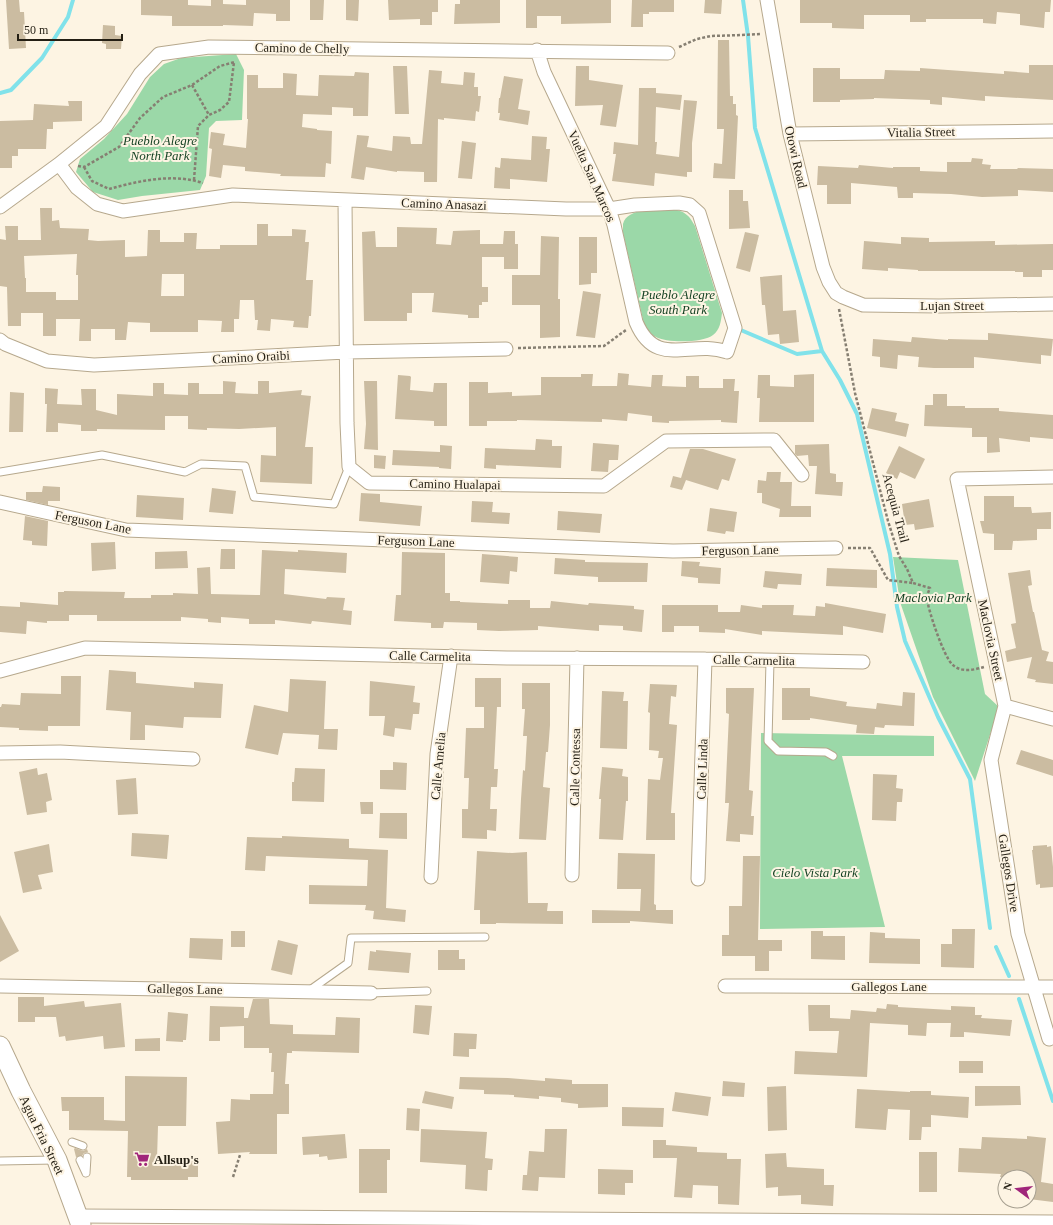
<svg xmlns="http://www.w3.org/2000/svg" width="1053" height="1225" font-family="Georgia,serif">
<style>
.green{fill:#9bd8a8}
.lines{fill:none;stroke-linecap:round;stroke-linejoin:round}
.stream{stroke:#81e2ea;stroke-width:4}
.building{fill:#cbbca1;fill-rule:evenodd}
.lane-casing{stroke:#b6a88d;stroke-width:9}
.street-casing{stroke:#b6a88d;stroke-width:15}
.secondary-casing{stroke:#b6a88d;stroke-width:21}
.path{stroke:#867f72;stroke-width:2.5;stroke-dasharray:3 2;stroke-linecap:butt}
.lane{stroke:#fff;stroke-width:7}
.street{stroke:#fff;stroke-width:13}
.secondary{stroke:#fff;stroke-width:19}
.labels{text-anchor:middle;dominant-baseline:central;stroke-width:4;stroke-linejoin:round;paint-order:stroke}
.street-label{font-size:13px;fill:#241f14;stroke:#fdf4e3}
.park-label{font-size:13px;font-style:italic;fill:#113f20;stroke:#fdf4e3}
.poi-label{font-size:13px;font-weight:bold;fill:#241f14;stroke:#fdf4e3;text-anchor:start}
</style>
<rect width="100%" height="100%" fill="#fdf4e3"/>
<!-- green -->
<path class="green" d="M236,54L244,70L242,120L216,121L209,128L206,176L200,190L142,196L118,200L93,192L76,172L80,159L104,139L127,114L150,77L164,64L181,58Z
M671,209C685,211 689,215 695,226L722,313C721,321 720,330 713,335C704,343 666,343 656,337C650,334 647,329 644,324L623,233C623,231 623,227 623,224C627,207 658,210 671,209Z
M893,557L958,560L985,694L999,707L975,781L933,697L900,602Z
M761,733L934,736V756H842L885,927L760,929Z"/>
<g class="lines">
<!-- stream -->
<path class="stream" d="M743,0L748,36L755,128L822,351L840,380L857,414L890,554L897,607L905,641L938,717L970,779L990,928
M0,93L11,90L42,58L68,17L73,0
M736,328L797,354L822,351
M996,947L1009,976
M1019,999L1053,1101"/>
</g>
<!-- building -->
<path class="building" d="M6,0H19L20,12H24L26,48L9,49Z
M141,0H188V5L211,6V0H223V4L246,5V0H290V21H276V14L254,13L253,26L223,25V26H172V16L141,15Z
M310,0H324L323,20H310Z
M346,0H359L358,21L346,20Z
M388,0H438V12H432V25H420V19L389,20Z
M460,0H500V23L454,24L455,4H460Z
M526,0H611V23L561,24V16H537V28H526Z
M632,0H674V12H649V14H643V27H631Z
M705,0H722L721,14L704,13Z
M800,0H1051L1050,12H1045L1044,28L1020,25V14L997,12L996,24L983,23V19H926V22H910V15H864V29L832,28V23H800Z
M103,25L115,26V35L122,36L121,49H106V44L102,43Z
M718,40H729L730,96H733V104H736V115L738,116L735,179L713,178L714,163L722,164L724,129H717Z
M1029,65H1053V100L985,96V101L942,97V105L930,104V100L874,98V99L840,100V102H813V68H840V79H884L885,70L920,71V68L1004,74V71L1029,73Z
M393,66H407L409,114H395Z
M576,66H589V80L623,85L616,127L600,125L603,105L575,106Z
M429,70L442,71L441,83L463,85L464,72L475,73L474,87H478V96H481L479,112L476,111L475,121L444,118V120L438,119L437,182H424V172L397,171V172L366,167L364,180L351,178L357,135L369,136L367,147L392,151L393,136L410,137L411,144H422Z
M355,72L369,73L368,116H353V108L332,107V115L303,114L302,127L317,129V130L332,131L331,164L326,163L325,177L280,176L281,174L245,171V167L223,165L221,178L209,176L212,149L209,148L211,132L225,134L223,145L246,148L248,119H247V75H258V88H283V73L297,74L296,95L318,96L319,75L354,76Z
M504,76L523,79L518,109L530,111L528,125L499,120L500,113H498L499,98H500Z
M639,88H656V93L682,95L680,110L656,107L655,142H657L656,154L679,157L684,100L697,101L692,143V172H687V177L655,173L654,186L612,181L616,154H613L614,142L638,145Z
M68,101H82V121L53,122V129H47L46,149H18V156H12V168H0V121L33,120L34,104L69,106Z
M532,136L547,137L546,149H550L547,182L510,179V189L494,188L495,167L500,168L501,158L531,160Z
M462,141L476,143L472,179L458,178Z
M972,158L983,159L982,164L991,165L990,169H1017L1018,168L1053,169V192L1018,190V196L982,197L951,194L913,193V198H898L897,187L851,183V204H827V185H817L818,166L858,168L859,165L893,168V167H920V171L947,172V162H971Z
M729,190H743V201H748L750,228L729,229Z
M40,208H52V221L59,220L60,228L89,229L88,240L98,241L125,240V257L147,256L148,230H160V242H184V233H197L196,249H220V245H257V224H268V236H292V229L306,230L305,242H309L306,280H313L311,316H309L308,328L293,327L294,321L271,319L270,331L257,330L258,320H255L254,300H240L239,319H234V332H221L222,321L198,320V332H150V323L128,322L126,340H115V329H91V341H79L80,319H56V336H43V313H21V326H8L7,287L0,286V239L6,240L5,226H18V240H41ZM77,254L76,275H78V300H56V292H26V278H25L24,256ZM162,274H184V296H161Z
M397,227L437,228L436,244L451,245L453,231L480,230V244H503L504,231H515V244H518V269H504V257H482V287H488V302H482V305H479V318H468V315L432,312L434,293H412V313H407V321H364L362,232L375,231L376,247H397Z
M745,232L759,235L750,272L736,268Z
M541,236L559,237L558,299H560V337L540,338V305H512V275H540Z
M579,237H597V273H591V284L579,285Z
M901,237L929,238V242L995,241V245L1053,244V270H1042V277H1023V272H1015V271H918V270L888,268V271L862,269L864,241L901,244Z
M782,275L783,311L796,310L799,342L780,344L779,334L768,335L765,305H762L760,277Z
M583,291L601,294L595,338L576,336Z
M988,333L1053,339L1051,356L1041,355V364L974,357V368H934L918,367L919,357L898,355L897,369L880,367V357L872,356L873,339L911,342L912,337L948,340V339L988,340Z
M618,373L629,374L628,385L651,387L652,375H663L662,386L686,387V376H699V388H723V379H735L734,391H739L737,423L721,422V420L669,421V423L652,422V416L628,413L627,421L602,419V422L517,420V421H487V426H469V382H488V393L512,392V396L541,395V377H581V374H593L592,386H617Z
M814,374V422H759L760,398H757L758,375H770V386L794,387V375Z
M398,375L410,376L411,377L410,390L433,392L434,383H447V426H434V421L395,419Z
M223,381L236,382L235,393L258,394V381H269V393L302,390L301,395L311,396L305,447H313L312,484L260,482L261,455L276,456V427L239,429L207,428V430L188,429V416H165V430L97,429V431H81V425L58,423V432H46L47,404H45V388L58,389L57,404L82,405L81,389H96V410L117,415V394L153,396V383H164V394L188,395V383H199V394H223Z
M364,381H377L378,450L364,449L366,424Z
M10,392L24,393L23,432H9Z
M933,394H947V406H965V408H999V411L1053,415V439L1030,437V442L999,438L1000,452L987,453V437H972V428L924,426L925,405H933Z
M872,408L897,413L895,421L909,424L906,437L867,428Z
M536,439L552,440V446H562L561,468L496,465V469L484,468L485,448L535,450Z
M593,443L619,445L618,460H609L608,472L591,471Z
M829,444L830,473L836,474V482H843L842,496L815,494L817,466H809L808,455L797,456L795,454V445Z
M440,445L452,446L451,469L439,468V467L392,465L393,450L440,452Z
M899,446L925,459L915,479L900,472L897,479L886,473Z
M690,449H703L736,459L729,481L722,479L718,490L686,480L682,490L670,487L673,476L681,478Z
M374,455L386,456L385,469L374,468Z
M767,472H781L780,482H792L791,506H811V517H779L780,509L762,503V493H757L758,480L766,481Z
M43,486L60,487V501H48V505L26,500V492H42Z
M212,488L236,491L233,514L209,512Z
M361,493L380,494V502L422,506L420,526L359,521Z
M137,495L184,498L183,520L136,517Z
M984,496H1014V507H1031L1032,513L1051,512V529H1037V540L1013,541L1012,550H994V534L983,533L980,521H984Z
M929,499L934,527L915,530L914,524L905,525L902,504Z
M472,501L493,502L492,512L510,513L509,524L471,522Z
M710,508L737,512L734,532L726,531L725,534L707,531Z
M558,511L602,514L600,533L557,530Z
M25,516L48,521L47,546L32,545V541L23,540Z
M115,542L116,569L92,571L91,543Z
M221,549H235V569H220Z
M262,550L298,552V550L347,553L346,573L285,569L284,594L326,599L327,597L345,598L343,610L352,611L351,625L312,621L311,624L275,620V624H249V619L221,617V623L208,622V619L181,617V621H97V615H69V621H47V623L27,621L26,634L0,632V606L20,607V602L58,605V592H64V591L125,592L124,598H151V595H173V593L198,594L197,568L210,567L211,594L260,595Z
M187,551L188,568L155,569V552Z
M402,552L445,553V593H450V601H460V602L508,604V600H530V608H550L551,601L588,605L589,603L634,606V609L644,610L642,632L623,630V626L599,625V631L538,626V630L499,631L477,630V623L444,622L443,628H431V623L394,621L396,595H401Z
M482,554L518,557L517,572L510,571L509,584L480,582Z
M555,558L585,560V562L648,563L647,582H598V577L554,574Z
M682,561L700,562L699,566L721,568L720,584L698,583V578L681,576Z
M827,568L877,570V588L826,586Z
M1030,570L1032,585L1028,586L1033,612H1034L1042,650L1049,652L1046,661L1053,662V684L1035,682L1036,680L1027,678L1032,657L1007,662L1005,651L1016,648L1011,624L1016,623L1015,616L1008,573Z
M765,571L802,574L801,585L778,584L777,589L763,587Z
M825,603L886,614L883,633L843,626V635L762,631V635L725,629V633L699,632V626H674V632H662V605H718V612H740L741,605L762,608V605H794L793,615L815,616L816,606L825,607Z
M109,670L136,672V683L194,688V682L223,684L221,718L184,717L183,728L145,725V740H130L131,712L106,710Z
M61,676H81L80,726H48V731L19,730V728L0,727V707H1L2,704L20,705L21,693L61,694Z
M475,678H501V707H497L494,769H498L497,787H491L490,809H497L496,831L487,830V839L462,838V809H468L469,778H464L466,728H484V707H475Z
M290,679L326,681L324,729H338L337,750L318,749L319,735L283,733L278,755L245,748L254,705L288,712Z
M370,681L415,686L413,702L420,703L419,714H413L411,730L395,728L394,737L383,735L385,716H369Z
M522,683H550V725L548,752H546L543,787L550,788L546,840L519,839L521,799L523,770L525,771L527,736H523L525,709H522Z
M650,684L677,685L676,697L671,696L669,724L677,725L671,813H675V840H646L648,779L660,780L663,758H658L659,751L649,750L650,713L648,712Z
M726,688H754L749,790L753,791L751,816H754L753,835L740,834V842L726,841L729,803H725L729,714L726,713Z
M782,688H810V696L847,702L846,706L876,709L877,703L902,706L903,692L915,693L914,726L885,725L884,728L875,727L874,734L856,733L857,725L810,718V720H782Z
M602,691L624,692L623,701H628L627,749L600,748Z
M1021,750L1053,760V776L1016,764Z
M393,762L407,763L406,790L380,789V770H393Z
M602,767L623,769L622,776L628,777V801H626L623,840L599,839L601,799H599Z
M37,768L38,775L47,773L52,800L46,802L47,812L27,815L19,772Z
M295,768L325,769L324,802L292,801V782H294Z
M873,774L897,775L896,788L903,789L902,802H897L896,821L872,820Z
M136,778L138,814L118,815L116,780Z
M360,802H373V814H361Z
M380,813H407V839L379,838Z
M132,833L169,835L167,859L131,856Z
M282,836L349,839V848L388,850L386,908L406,910L405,922L373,919L374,911L365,910L366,905L309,904V885L367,886L368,860L266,856L265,871L245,870L247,837L282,838Z
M49,844L53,872L38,875L42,889L23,893L14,852Z
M1047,845V847L1051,846L1053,867V887L1040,888V884L1036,885L1032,850H1033V846Z
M477,851L512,853L527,852L528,903H548L547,911H563V924L496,923V924H480V910H474Z
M618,853L655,854L654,904L656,905V910H673V924L630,921V923H592V910L640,911L641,889H617Z
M743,856H760L758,940H782V951H769V971H755V956H722V935H729V906H742Z
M0,915L19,951L0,962Z
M952,929H975L974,968L941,967V944H952Z
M231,931H245V947H231Z
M811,931H823V936H845V960L811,959Z
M870,932L885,933V938L920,939V964L869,963Z
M190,938L223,939L222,960L189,958Z
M278,940L298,945L292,975L271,970Z
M376,950L411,953L409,973L368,970L370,951L376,952Z
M438,950H459V959H465V970H438Z
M18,997H44V1006L84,1001L85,1007L121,1003L125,1047L104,1049L103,1036L66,1041L65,1036L59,1037L56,1017H35V1022H18Z
M253,999H269L270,1024L293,1025V1034L335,1035L336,1017L360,1018L359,1053L292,1051V1053H287L285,1084H289V1114H277V1154H249L250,1152L218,1154L216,1122L230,1121L231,1099L250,1100V1094H273L274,1072H271L272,1053H269V1048H244V1026L220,1027V1041H209L210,1006L244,1007V1018H248Z
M887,1004L898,1005V1007L951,1010V1006L975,1007V1015H982L981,1018L1012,1020L1010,1036L964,1032V1037H950L951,1023H927L926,1036L908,1035V1025L870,1023L867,1077L794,1074L795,1051L837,1053L839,1031H809L808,1005H830V1018L850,1019L851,1010L876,1012L877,1008L886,1009Z
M415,1005L432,1006L429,1035L413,1033Z
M168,1012L188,1014L186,1040H183V1042L166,1041Z
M454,1033L477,1034L476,1049H469V1057L453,1056Z
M160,1038V1051H135V1039Z
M959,1061H983V1073H959Z
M125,1076L187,1077L186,1126H158L157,1159H198V1177H188V1180H131V1177H127L128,1131L69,1130V1111H62L61,1097H104V1120L125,1121Z
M460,1077L508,1078L545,1081V1078L572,1080V1084H608V1107L578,1108V1104L561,1102V1098L539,1096V1099L514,1097V1095L484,1094V1090L459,1089Z
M723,1081L745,1083L744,1097L722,1096Z
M786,1086L787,1130L768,1131L767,1087Z
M975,1086H1020L1021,1105L975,1106Z
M857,1089L910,1092V1091H931V1095L969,1097L968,1118L931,1115V1127H922L921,1140H909L910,1110L888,1109L886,1130L855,1128Z
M425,1091L454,1097L452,1109L422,1103Z
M675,1092L711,1097L708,1116L672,1111Z
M622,1107L664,1108L663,1127L622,1126Z
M407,1108L420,1109L419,1131L406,1130Z
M421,1129L487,1132L485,1158L493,1159L492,1170H488L487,1191L465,1189L466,1165L420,1162Z
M545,1129H567L565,1178L539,1177L538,1191L522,1190L523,1175H527L529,1151L544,1152Z
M345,1134L347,1158L328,1160L327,1156L319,1157V1154L303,1155L302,1137Z
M1027,1136L1046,1138L1041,1182L1053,1184V1202L1029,1199V1177H1000L1001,1174L958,1172L959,1148L981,1149L982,1137L1027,1139Z
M653,1140H666V1145L697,1147V1152L727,1153V1159H741L739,1205L718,1204V1186L693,1185L692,1198L674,1197L677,1158H653Z
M75,1148L83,1151L87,1149L88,1152L84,1153L82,1156L76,1157L74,1149Z
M359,1149H390V1160H387V1193H359Z
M919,1152H937V1192H919Z
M786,1153L787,1167L824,1169V1185H834L833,1206L801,1204V1195L778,1196V1187L766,1188L765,1154Z
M598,1169L633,1170V1183H625V1195L598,1194Z"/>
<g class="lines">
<!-- lane casing -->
<g class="lane-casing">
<path id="lane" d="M0,472L102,455L185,472L201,464L245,466L254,497L334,504L349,467
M770,661L768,741L778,751L826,752L833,756
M310,990L348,963L351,938L485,937
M371,993L427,991
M72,1142L83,1146
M80,1160L86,1173
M0,1161L55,1160
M86,1173L87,1157"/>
</g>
<!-- street casing -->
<g class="street-casing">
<path id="street" d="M767,0L790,134L823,267L829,282L836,293L843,297L863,305L939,306L1053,304
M790,134L1053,131
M59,164L77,188L97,204L123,211L233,195L566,209H609L635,205L679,203L690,205L699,213L735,328L727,352C691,339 656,370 636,322L614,225L609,209L544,72L537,50
M345,200L347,423L349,467L369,483L604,486L666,441L774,440L802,475
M0,207L59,164L106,126L140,74L159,54L209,47L668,53
M0,340L5,344L47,361L94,365L346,352L506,349
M0,502L126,530L673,551L836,548
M0,671L85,648L507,658L705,659L863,662
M1005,706L1053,719
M0,753L60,752L193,759
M572,875L577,658
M431,877L437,754L451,656
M698,879L705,659
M0,986L371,993
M725,986L1053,987
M1049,1039L1018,934L991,760L1005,706L957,479L1053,477
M77,1216L1053,1222"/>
</g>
<!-- secondary casing -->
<g class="secondary-casing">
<path id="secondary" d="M0,1046L21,1091L57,1160L81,1225"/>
</g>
<!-- path -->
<path class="path" d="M679,47L697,39L711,36L742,35L760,34
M192,85L209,115
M78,166L84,167L119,147L140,118L163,97L192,85L220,66L235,62
M84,167L92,181L109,189C138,181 173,173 203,183
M194,180L198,126L209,115L220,110L229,102L234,62
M839,309L855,393L888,521L899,556L907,569L913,583L930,588C929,591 927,594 927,597C927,608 944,657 952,664C960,673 974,670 984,667
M518,348L604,346L626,330
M848,548H870L888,580L913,583
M233,1177L240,1155"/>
<!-- lane -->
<use href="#lane" class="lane"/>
<!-- street -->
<use href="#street" class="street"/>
<!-- secondary -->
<use href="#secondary" class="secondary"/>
</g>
<!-- icons -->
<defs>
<g id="supermarket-bare" transform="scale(1.2)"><path d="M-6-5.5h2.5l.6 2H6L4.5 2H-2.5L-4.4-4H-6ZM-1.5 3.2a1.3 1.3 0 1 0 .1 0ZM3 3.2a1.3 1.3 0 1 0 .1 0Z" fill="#a0257a" stroke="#fdf4e3" stroke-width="2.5" paint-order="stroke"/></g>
</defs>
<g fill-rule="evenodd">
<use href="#supermarket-bare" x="142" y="1159"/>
</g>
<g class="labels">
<!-- street labels -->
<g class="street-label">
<text transform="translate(302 48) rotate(1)">Camino de Chelly</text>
<text transform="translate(921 132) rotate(-1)">Vitalia Street</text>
<text transform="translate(796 157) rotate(77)">Otowi Road</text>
<text transform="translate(592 176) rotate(66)">Vuelta San Marcos</text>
<text transform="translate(444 204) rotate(2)">Camino Anasazi</text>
<text x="952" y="305">Lujan Street</text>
<text transform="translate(251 357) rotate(-3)">Camino Oraibi</text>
<text transform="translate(455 484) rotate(1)">Camino Hualapai</text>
<text transform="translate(896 508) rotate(75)">Acequia Trail</text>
<text transform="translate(93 522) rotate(11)">Ferguson Lane</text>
<text transform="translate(416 541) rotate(2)">Ferguson Lane</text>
<text transform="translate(740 550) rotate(-1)">Ferguson Lane</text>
<text transform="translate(991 640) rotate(78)">Maclovia Street</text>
<text transform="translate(430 656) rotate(1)">Calle Carmelita</text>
<text transform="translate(754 660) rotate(1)">Calle Carmelita</text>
<text transform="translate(438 766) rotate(-85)">Calle Amelia</text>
<text transform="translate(575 767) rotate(-89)">Calle Contessa</text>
<text transform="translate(702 769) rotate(-88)">Calle Linda</text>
<text transform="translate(1009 873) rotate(81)">Gallegos Drive</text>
<text x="889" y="986">Gallegos Lane</text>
<text transform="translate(185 989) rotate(1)">Gallegos Lane</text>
<text transform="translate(42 1135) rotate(64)">Agua Fria Street</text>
</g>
<!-- park labels -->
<g class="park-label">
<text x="160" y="140">Pueblo Alegre<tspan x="160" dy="15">North Park</tspan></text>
<text x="678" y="294">Pueblo Alegre<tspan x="678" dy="15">South Park</tspan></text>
<text x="933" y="597">Maclovia Park</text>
<text x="815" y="872">Cielo Vista Park</text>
</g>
<!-- poi labels -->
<g class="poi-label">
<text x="154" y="1159">Allsup's</text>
</g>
</g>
<!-- north arrow -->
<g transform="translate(1017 1189) rotate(285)"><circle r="19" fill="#fdf4e3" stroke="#a69f90"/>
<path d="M0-3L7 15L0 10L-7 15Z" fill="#a0257a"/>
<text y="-6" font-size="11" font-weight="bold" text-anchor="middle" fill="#241f14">N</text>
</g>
<!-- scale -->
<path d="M18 34v6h104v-6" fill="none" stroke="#241f14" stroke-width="2"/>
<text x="24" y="34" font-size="12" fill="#241f14" stroke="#fdf4e3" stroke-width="3" paint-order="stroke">50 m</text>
</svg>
